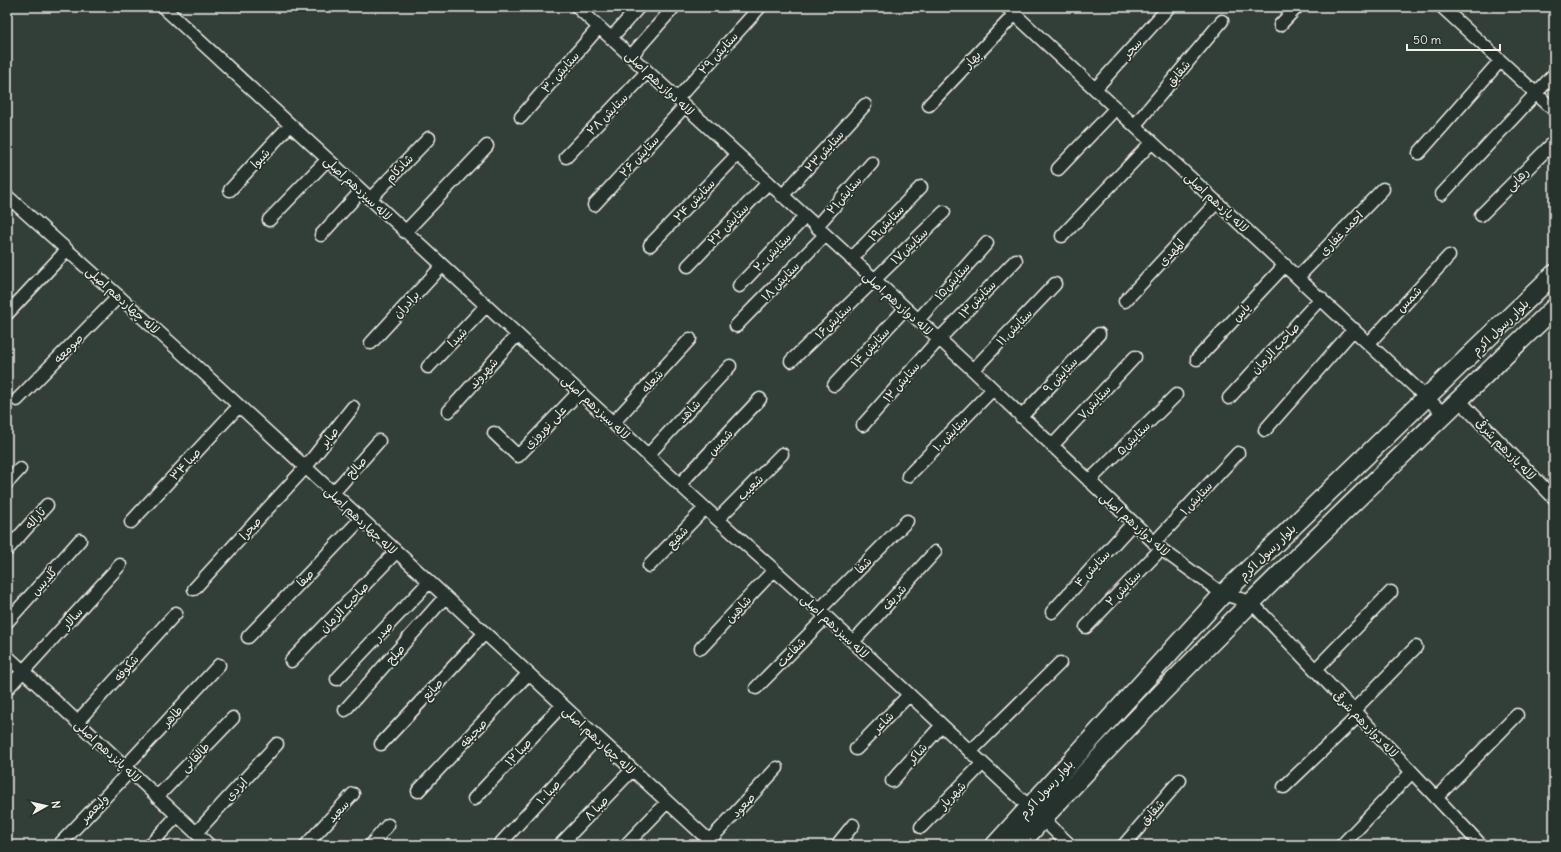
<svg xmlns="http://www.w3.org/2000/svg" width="1561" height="852" font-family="Delius,'Playpen Sans Arabic',sans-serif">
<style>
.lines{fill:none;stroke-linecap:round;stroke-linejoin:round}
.minor-casing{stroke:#f4f1e8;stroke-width:15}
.secondary-casing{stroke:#f4f1e8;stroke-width:21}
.minor{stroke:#26332d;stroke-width:12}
.secondary{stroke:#26332d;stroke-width:18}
.labels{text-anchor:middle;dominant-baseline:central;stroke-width:3.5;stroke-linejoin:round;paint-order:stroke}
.street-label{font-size:12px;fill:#f4f1e8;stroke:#26332d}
</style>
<rect width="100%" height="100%" fill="#323e38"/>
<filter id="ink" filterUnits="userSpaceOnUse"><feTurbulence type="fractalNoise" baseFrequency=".025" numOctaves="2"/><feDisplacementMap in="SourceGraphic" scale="8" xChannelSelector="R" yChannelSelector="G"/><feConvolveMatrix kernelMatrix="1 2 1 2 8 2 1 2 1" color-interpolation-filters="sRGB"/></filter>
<g filter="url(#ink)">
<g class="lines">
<!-- minor casing -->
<g class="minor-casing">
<path id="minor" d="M163,7L705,508L819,610L1070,845
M577,7L973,370L1161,549L1223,594L1251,602L1481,845
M1007,7L1444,414
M1442,7L1554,110
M1280,25L1297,7
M611,38L639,7
M631,56L674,7
M1095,89L1169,7
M677,99L760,7
M929,105L1015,14
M521,117L599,27
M1135,125L1222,21
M1419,153L1500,61
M566,157L647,72
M1058,169L1116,108
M230,190L290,125
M1442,194L1554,74
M7,196L183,354L714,845
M782,196L865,105
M370,199L429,138
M594,205L685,106
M1481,215L1554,142
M269,220L327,160
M816,227L872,163
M405,232L487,146
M321,235L361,191
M1062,236L1152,142
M650,245L737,155
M851,259L921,187
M688,266L768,183
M1298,277L1383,189
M739,286L805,217
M1125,301L1217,202
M7,314L67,250
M918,320L987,243
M736,326L825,235
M371,343L442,266
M1369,343L1449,256
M1197,359L1285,265
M791,361L944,212
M428,367L486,306
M973,370L1055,284
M834,385L905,309
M1229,398L1321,298
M17,400L119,296
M1459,400L1554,498
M449,411L517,335
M1021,417L1099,334
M613,423L690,339
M863,425L939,339L1016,260
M1265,430L1354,329
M494,433L518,456L579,392
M1052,446L1135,357
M648,455L730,366
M908,476L993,389
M1089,481L1176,395
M7,483L20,469
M680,484L760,399
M333,493L379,441
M718,519L782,454
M131,522L239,406
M1154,543L1238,453
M7,550L47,505
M649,566L705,508
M194,589L305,468L353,407
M819,610L907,521
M1052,612L1133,523
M7,622L80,540
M1086,627L1161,549
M248,637L361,519
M853,642L935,552
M701,648L774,570
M7,656L209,845
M291,661L396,552
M1315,670L1391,592
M337,679L429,582
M756,688L826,617
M7,689L120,565
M345,710L445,597
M1353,711L1416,647
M77,722L176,613
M381,744L484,634
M856,749L909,695
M970,752L1060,663
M125,767L219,665
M892,781L942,725
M1284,787L1358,716
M418,791L528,674
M157,797L233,718
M1436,798L1517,715
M474,799L562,705
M921,827L982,764
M196,833L277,744
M709,841L777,768
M59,845L129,772
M150,845L177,816
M306,845L353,794
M371,845L388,825
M499,845L597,738
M560,845L632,770
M626,845L667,802
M837,845L853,825
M1124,845L1180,780
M1342,845L1412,772"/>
</g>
<!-- secondary casing -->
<g class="secondary-casing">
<path id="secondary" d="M995,845L1223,594L1554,274
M1019,845C1188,657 1373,484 1554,308"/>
</g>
<!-- minor -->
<use href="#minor" class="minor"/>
<!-- secondary -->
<use href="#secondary" class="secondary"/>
</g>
</g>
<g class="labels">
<!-- street labels -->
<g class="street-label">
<text transform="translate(1132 48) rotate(-48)">سحر</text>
<text transform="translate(718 53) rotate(-48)">ستایش ۲۹</text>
<text transform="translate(972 59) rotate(-47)">بهار</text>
<text transform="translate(560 72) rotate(-49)">ستایش ۳۰</text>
<text transform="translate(1178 73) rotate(-50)">شقایق</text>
<text transform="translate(660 83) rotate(43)">لاله دوازدهم اصلی</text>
<text transform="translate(607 114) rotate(-46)">ستایش ۲۸</text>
<text transform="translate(824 151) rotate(-48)">ستایش۲۳</text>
<text transform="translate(639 156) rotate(-47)">ستایش ۲۶</text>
<text transform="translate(260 158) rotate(-47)">شیوا</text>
<text transform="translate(399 168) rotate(-46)">شادکام</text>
<text transform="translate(1517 179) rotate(-45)">رهایی</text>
<text transform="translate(358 188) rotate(43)">لاله سیزدهم اصلی</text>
<text transform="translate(844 195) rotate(-49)">ستایش۲۱</text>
<text transform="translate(694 200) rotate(-46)">ستایش ۲۴</text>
<text transform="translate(1217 202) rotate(43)">لاله یازدهم اصلی</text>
<text transform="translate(886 223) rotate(-46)">ستایش۱۹</text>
<text transform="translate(728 224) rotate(-46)">ستایش ۲۲</text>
<text transform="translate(1341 233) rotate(-46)">احمد غفاری</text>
<text transform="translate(909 246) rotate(-44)">ستایش۱۷</text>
<text transform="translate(772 252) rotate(-46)">ستایش ۲۰</text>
<text transform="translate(1171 252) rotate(-47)">المهدی</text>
<text transform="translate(780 281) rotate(-46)">ستایش ۱۸</text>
<text transform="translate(952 281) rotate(-48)">ستایش۱۵</text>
<text transform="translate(977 299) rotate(-46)">ستایش۱۳</text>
<text transform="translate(1409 299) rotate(-47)">شمس</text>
<text transform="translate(123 300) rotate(42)">لاله چهاردهم اصلی</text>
<text transform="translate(898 303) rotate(42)">لاله دوازدهم اصلی</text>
<text transform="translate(406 304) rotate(-48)">برادران</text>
<text transform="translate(1241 312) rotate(-47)">یاس</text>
<text transform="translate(833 321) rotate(-44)">ستایش۱۶</text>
<text transform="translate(1014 327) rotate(-46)">ستایش ۱۱</text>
<text transform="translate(1500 327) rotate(-44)">بلوار رسول اکرم</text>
<text transform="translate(457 337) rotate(-46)">شیدا</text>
<text transform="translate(870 347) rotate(-47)">ستایش ۱۴</text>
<text transform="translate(68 348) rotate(-45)">صومعه</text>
<text transform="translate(1275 348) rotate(-47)">صاحب الزمان</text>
<text transform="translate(483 373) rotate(-48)">شهروند</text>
<text transform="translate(1060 375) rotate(-47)">ستایش ۹</text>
<text transform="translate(652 381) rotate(-48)">شعله</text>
<text transform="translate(901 382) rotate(-49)">ستایش ۱۲</text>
<text transform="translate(1094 402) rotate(-47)">ستایش۷</text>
<text transform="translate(596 407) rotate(43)">لاله سیزدهم اصلی</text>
<text transform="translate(689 411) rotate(-47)">شاهد</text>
<text transform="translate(545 427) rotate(-46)">علی نوروزی</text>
<text transform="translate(950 433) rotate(-46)">ستایش ۱۰</text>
<text transform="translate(329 437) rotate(-52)">صابر</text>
<text transform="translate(1133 438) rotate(-45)">ستایش۵</text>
<text transform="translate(720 442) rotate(-47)">شمس</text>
<text transform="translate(1506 449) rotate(46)">لاله یازدهم شرقی</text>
<text transform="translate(185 464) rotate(-47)">صبا ۳۴</text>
<text transform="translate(356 467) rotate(-48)">صالح</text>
<text transform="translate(750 487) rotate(-45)">شعیب</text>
<text transform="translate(1196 498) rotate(-47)">ستایش ۱</text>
<text transform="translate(35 518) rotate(-48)">ثاراله</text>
<text transform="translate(361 520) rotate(43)">لاله چهاردهم اصلی</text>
<text transform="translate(1135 524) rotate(42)">لاله دوازدهم اصلی</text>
<text transform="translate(250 528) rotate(-48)">صحرا</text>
<text transform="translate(677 537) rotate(-46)">شفیع</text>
<text transform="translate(1267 552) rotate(-44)">بلوار رسول اکرم</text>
<text transform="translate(863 565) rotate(-45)">شفا</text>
<text transform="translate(1092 568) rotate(-47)">ستایش ۴</text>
<text transform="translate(305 578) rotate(-46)">صفا</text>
<text transform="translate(44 581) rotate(-48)">گلدیس</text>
<text transform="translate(1123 588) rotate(-46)">ستایش ۲</text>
<text transform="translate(894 597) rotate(-48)">شریف</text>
<text transform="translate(344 607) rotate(-46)">صاحب الزمان</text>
<text transform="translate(738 609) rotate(-47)">شاهین</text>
<text transform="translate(72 618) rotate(-48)">سالار</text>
<text transform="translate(835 626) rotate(43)">لاله سیزدهم اصلی</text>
<text transform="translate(383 631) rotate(-46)">صدر</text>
<text transform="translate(791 652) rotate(-46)">شفاعت</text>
<text transform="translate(395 654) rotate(-48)">صلح</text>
<text transform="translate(126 668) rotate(-48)">شکوفه</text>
<text transform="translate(432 689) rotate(-47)">صانع</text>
<text transform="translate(172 716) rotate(-47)">طاهر</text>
<text transform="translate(883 722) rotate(-45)">شاعر</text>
<text transform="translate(1366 724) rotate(46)">لاله دوازدهم شرقی</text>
<text transform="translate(473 733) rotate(-47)">صحیفه</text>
<text transform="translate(599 740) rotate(43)">لاله چهاردهم اصلی</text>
<text transform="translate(108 751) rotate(43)">لاله پانزدهم اصلی</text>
<text transform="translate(518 752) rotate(-47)">صبا ۱۲</text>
<text transform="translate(917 753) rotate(-48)">شاکر</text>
<text transform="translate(195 757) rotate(-46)">طالقانی</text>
<text transform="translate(236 789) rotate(-48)">ایزدی</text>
<text transform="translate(1046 789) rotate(-48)">بلوار رسول اکرم</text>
<text transform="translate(548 792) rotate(-47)">صبا ۱۰</text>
<text transform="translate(952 795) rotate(-46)">شهریار</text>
<text transform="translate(743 805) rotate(-47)">صعود</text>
<text transform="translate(94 808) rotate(-46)">ولیعصر</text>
<text transform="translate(596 808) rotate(-46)">صبا ۸</text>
<text transform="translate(338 811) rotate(-47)">سعید</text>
<text transform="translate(1152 812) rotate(-49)">شقایق</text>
</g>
</g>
<!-- margin -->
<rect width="1561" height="852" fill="none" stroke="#26332d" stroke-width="24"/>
<rect x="12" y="12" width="1537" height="828" fill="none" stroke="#f4f1e8" stroke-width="1.5" filter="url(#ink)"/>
<!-- north arrow -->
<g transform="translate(46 806) rotate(82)" stroke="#26332d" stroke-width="3" paint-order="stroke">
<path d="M0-3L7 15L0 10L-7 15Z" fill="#f4f1e8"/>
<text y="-6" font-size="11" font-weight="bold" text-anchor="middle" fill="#f4f1e8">N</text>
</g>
<!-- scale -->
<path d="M1407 44v6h93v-6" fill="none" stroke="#f4f1e8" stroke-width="2"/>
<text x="1413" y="44" font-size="12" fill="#f4f1e8" stroke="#26332d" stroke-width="3" paint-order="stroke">50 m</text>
</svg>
